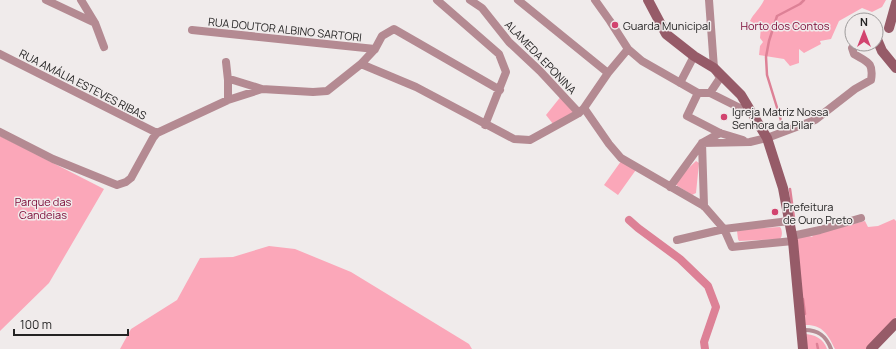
<svg xmlns="http://www.w3.org/2000/svg" width="896" height="349" font-family="Manrope,sans-serif">
<style>
.green{fill:#fba7b9}
.lines{fill:none;stroke-linecap:round;stroke-linejoin:round}
.stream{stroke:#dd8196;stroke-width:2.5}
.canal{stroke:#dd8196;stroke-width:8}
.lane{stroke:#b48a92;stroke-width:4}
.street{stroke:#b48a92;stroke-width:8}
.secondary{stroke:#965b68;stroke-width:10}
.poi-dot{fill:#d2446f;stroke:#f0ebeb;stroke-width:1.5}
.labels{text-anchor:middle;dominant-baseline:central;stroke-width:3;stroke-linejoin:round;paint-order:stroke}
.poi-label{font-size:11px;fill:#242323;stroke:#f0ebeb;text-anchor:start}
.park-label{font-size:11px;fill:#7a0735;stroke:#f0ebeb}
.street-label{font-size:11px;fill:#242323;stroke:#f0ebeb}
</style>
<rect width="100%" height="100%" fill="#f0ebeb"/>
<!-- green -->
<path class="green" d="M764,0H886L882,7L872,12L862,8L839,21L831,39L820,41L821,44L804,53L799,49V63L790,66L784,59L759,55L760,46L763,42L760,38L761,27L750,21C753,14 760,9 764,0Z
M562,95L577,112L553,124L546,115Z
M0,136L104,189L49,283L0,331Z
M624,157L638,167L618,195L604,185Z
M696,161L699,163L696,193L692,195L673,183Z
M894,219L896,221V317L868,349H835C828,334 822,324 804,325L793,232L813,237L811,235L861,222L865,221L868,227L878,226Z
M780,227C782,229 783,236 780,239L739,241L738,239L737,231L739,229Z
M269,246L295,249L351,272L469,344L472,349H120L131,329L177,300L200,258L233,257Z
M804,334C814,334 824,339 827,349H805Z"/>
<g class="lines">
<!-- stream -->
<path class="stream" d="M783,127L767,75L766,57L769,41L777,16L800,4L804,0
M790,189L794,218
M803,299L805,314
M817,344L818,349"/>
<!-- canal -->
<path class="canal" d="M629,220L638,228L680,259L708,286L716,307L704,342L705,349"/>
<!-- lane -->
<path class="lane" d="M802,330C817,329 826,335 831,349"/>
<!-- street -->
<path class="street" d="M46,0L95,23
M81,0L95,23L104,47
M437,0L499,54L506,72L485,125
M470,0L482,8L509,42L540,71L579,113
M518,0L608,73
M595,0L610,21L628,49L642,61L698,93
M709,0L714,68L720,78L710,93H698L687,116L720,133L743,140
M192,30L375,49
M0,54L157,133
M226,62L228,80
M361,64L416,87L514,139L530,140L579,113L584,108L608,73L628,49
M680,83L694,56
M710,93L752,114L753,116
M228,100V80H233L262,89
M584,108L609,144L621,158L704,206L724,229L677,240
M0,132L53,159L117,185L126,182L131,178L153,138L157,133L228,100L262,89L313,92L327,91L361,64L375,49L382,36L394,29L500,90
M670,187L702,143L720,133
M704,206L702,143L750,142L767,138L815,120L855,89L871,80C874,62 867,62 854,54L852,48L856,44
M789,221L724,229L732,247L793,241
M792,236L820,230L861,218"/>
<!-- secondary -->
<path class="secondary" d="M648,0L666,34L694,56L714,68L741,95L767,138L783,188L793,241L803,349
M889,28L896,3
M876,37L882,51L896,68
M871,349L896,323"/>
</g>
<!-- markers -->
<g class="poi-dot">
<circle cx="615" cy="25" r="4"/>
<circle cx="724" cy="117" r="4"/>
<circle cx="775" cy="212" r="4"/>
</g>
<g class="labels">
<!-- poi labels -->
<g class="poi-label">
<text x="623" y="25">Guarda Municipal</text>
<text x="732" y="111">Igreja Matriz Nossa<tspan x="732" dy="13">Senhora da Pilar</tspan></text>
<text x="783" y="206">Prefeitura<tspan x="783" dy="13">de Ouro Preto</tspan></text>
</g>
<!-- park labels -->
<g class="park-label">
<text x="785" y="25">Horto dos Contos</text>
<text x="43" y="201">Parque das<tspan x="43" dy="13">Candeias</tspan></text>
</g>
<!-- street labels -->
<g class="street-label">
<text transform="translate(285 29) rotate(6)">RUA DOUTOR ALBINO SARTORI</text>
<text transform="translate(541 57) rotate(46)">ALAMEDA EPONINA</text>
<text transform="translate(83 84) rotate(27)">RUA AMÁLIA ESTEVES RIBAS</text>
</g>
</g>
<!-- north arrow -->
<g transform="translate(864 32)"><circle r="19" fill="#f0ebeb" stroke="#9e9b9b"/>
<path d="M0-3L7 15L0 10L-7 15Z" fill="#d2446f"/>
<text y="-6" font-size="11" font-weight="bold" text-anchor="middle" fill="#242323">N</text>
</g>
<!-- scale -->
<path d="M14 329v6h114v-6" fill="none" stroke="#242323" stroke-width="2"/>
<text x="20" y="329" font-size="12" fill="#242323" stroke="#f0ebeb" stroke-width="3" paint-order="stroke">100 m</text>
</svg>
